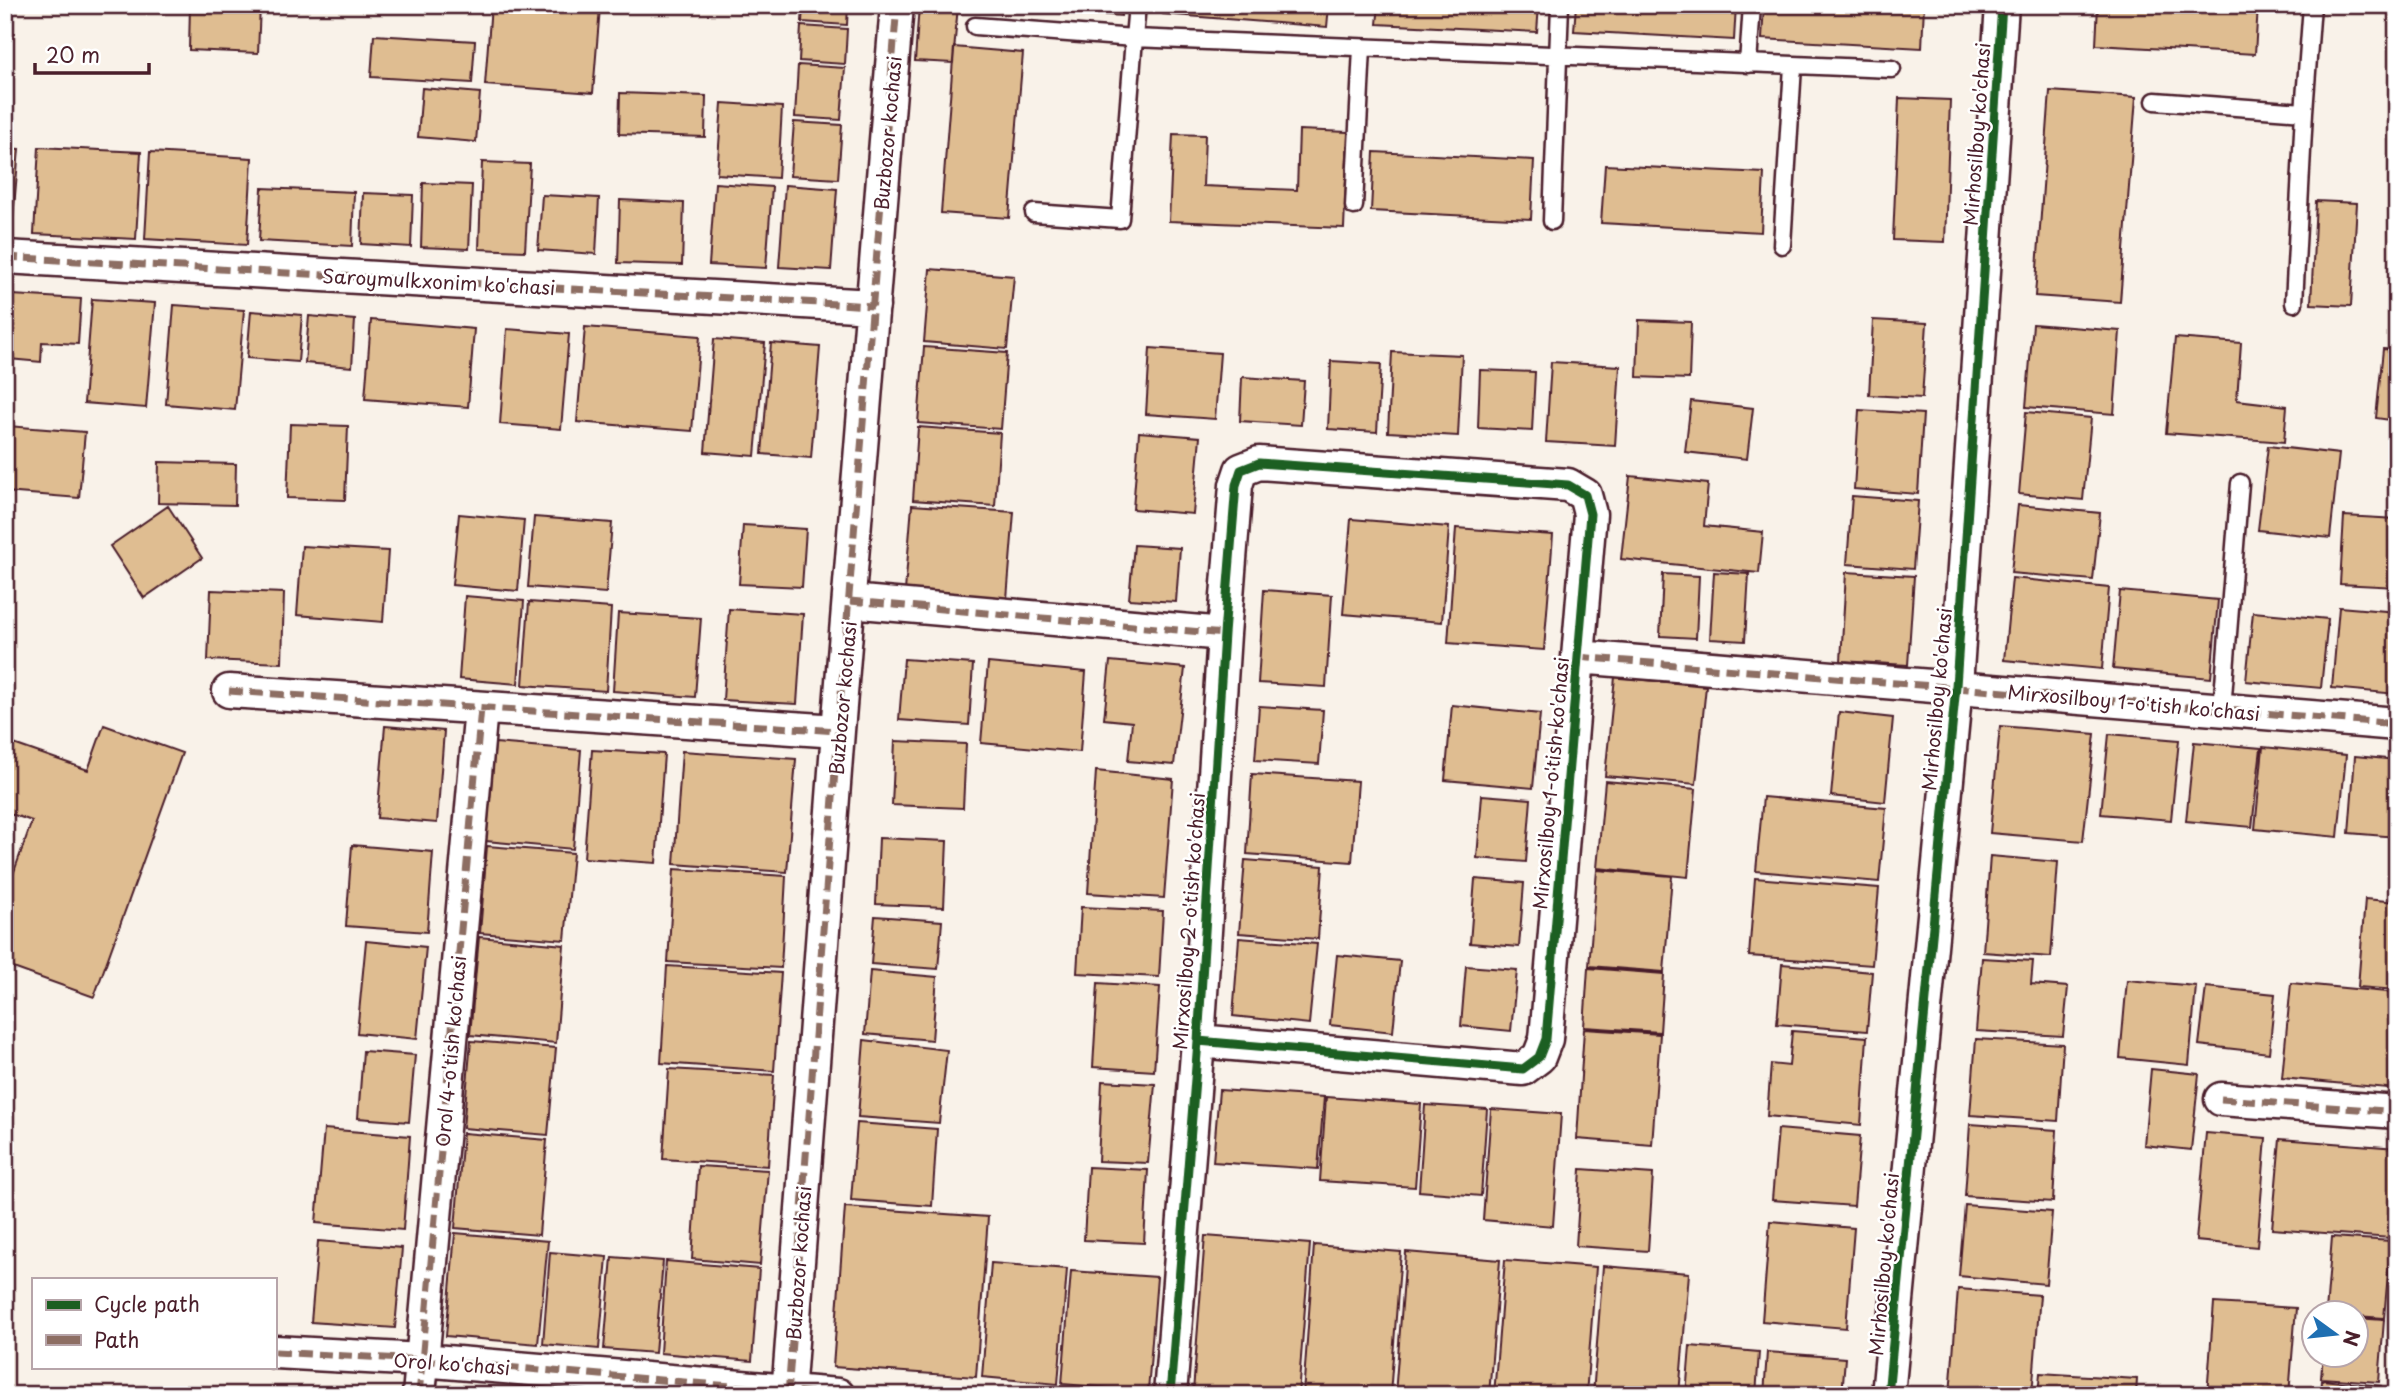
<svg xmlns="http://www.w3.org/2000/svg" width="2402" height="1400" font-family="'Playpen Sans',sans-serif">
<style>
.building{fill:#dfbd91;stroke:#4a1f2b;stroke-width:2}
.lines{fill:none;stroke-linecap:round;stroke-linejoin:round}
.service-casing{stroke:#4a1f2b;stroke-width:21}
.minor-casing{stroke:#4a1f2b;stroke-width:37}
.service{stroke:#fff;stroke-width:16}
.minor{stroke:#fff;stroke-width:32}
.quiet{stroke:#8d6e63;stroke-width:7;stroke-dasharray:14 7;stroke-linecap:butt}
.cycleway-casing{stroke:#fff;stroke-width:13}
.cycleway{stroke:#1b5e20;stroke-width:9}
.labels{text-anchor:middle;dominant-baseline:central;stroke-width:5;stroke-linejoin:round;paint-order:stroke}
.street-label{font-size:19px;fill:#4a1f2b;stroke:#fff}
</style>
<rect width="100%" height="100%" fill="#f9f2e9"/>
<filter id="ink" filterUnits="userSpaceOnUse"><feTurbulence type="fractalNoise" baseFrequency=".0143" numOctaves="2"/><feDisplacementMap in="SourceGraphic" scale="14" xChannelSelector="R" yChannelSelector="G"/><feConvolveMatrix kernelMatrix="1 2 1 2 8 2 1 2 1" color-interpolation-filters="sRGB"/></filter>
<g filter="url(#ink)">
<!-- building -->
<path class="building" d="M190,5H260L258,53L189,50Z
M491,5L600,7L593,93L485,85Z
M803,5H848L847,25L802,22Z
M919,5H958L953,63L915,61Z
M988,5H1121V16Z
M1164,5H1329L1327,27L1163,14Z
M1379,5H1539L1537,32L1377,24Z
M1576,5H1736L1734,40L1574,31Z
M1764,5H1924L1922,48L1762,39Z
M2098,5H2258L2255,54L2096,45Z
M801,26L847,29L845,64L799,61Z
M374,35L475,41L472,83L371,77Z
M954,47L1023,53L1009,218L941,213Z
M798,65L845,68L841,120L795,117Z
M422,88L480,93L476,142L418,137Z
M2050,91L2136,97L2120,302L2035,296Z
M620,93L706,96L705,137L619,134Z
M1899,98L1950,100L1945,242L1893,240Z
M722,103L782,107L778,178L717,174Z
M794,122L842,125L838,179L790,176Z
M1299,130L1348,132L1344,228L1169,221L1173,134L1205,135L1203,186L1297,190Z
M39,147L141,152L136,239L34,234Z
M5,148L19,149L12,230L5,229Z
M150,152L252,158L247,245L145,239Z
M1374,152L1534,160L1531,219L1371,211Z
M482,162L530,164L525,251L479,249Z
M1605,165L1764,173L1761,232L1601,223Z
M423,183L472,185L469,249L421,247Z
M715,183L772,187L766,268L709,265Z
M785,185L837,189L831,270L779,267Z
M262,188L354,192L352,246L259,241Z
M363,193L413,195L411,247L361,244Z
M542,195L599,198L596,254L538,250Z
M620,200L684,203L682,265L618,263Z
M2316,201L2357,203L2351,306L2311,304Z
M930,269L1014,276L1007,349L924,342Z
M12,295L81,299L78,344L42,342L41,362L9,359Z
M92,299L155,303L146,408L84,403Z
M174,305L244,310L235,410L166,404Z
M251,311L302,315L298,362L247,358Z
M309,316L355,320L352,367L305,363Z
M371,320L474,329L468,407L365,399Z
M1639,320L1691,322L1689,379L1637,377Z
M1873,320L1927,323L1922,398L1869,395Z
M2033,324L2120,331L2114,414L2026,407Z
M585,327L700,336L692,431L577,422Z
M507,329L569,334L561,429L500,424Z
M2175,338L2241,343L2237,400L2287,406L2284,442L2166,433Z
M714,339L765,343L755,456L705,452Z
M771,343L820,347L811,458L762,454Z
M924,347L1007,353L1001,429L918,423Z
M1150,348L1220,353L1215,419L1146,414Z
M2383,349L2397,350V421L2376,418Z
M1392,352L1462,355L1458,436L1388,432Z
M1331,361L1381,364L1377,432L1328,429Z
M1551,362L1620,366L1615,446L1546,442Z
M1480,370L1535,372L1532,431L1478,428Z
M1242,377L1304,381L1301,425L1240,421Z
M1691,401L1753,408L1747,459L1685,452Z
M1859,410L1923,414L1918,494L1854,489Z
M2026,412L2091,418L2083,500L2019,494Z
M290,424L348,426L345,500L287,498Z
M7,426L85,432L79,498L5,492Z
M918,427L1000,433L995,506L913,500Z
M1139,432L1200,437L1193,514L1133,509Z
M2268,446L2339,454L2330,538L2258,530Z
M159,462L236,464L235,505L158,503Z
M1630,476L1708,484L1704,526L1763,532L1759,573L1621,559Z
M1852,496L1918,501L1913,569L1847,564Z
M912,505L1014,512L1007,599L905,591Z
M2018,505L2100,513L2093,580L2011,573Z
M168,506L202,558L144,598L110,546Z
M459,514L524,520L518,591L452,585Z
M2344,516L2397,519V587L2340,584Z
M534,517L612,523L606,593L528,587Z
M1351,519L1449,527L1442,622L1343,614Z
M743,525L806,529L802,587L739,584Z
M1456,528L1553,535L1544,650L1448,643Z
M1134,545L1180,548L1176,602L1129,599Z
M302,546L388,551L383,622L297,615Z
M1714,572L1749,574L1745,641L1710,639Z
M1846,572L1914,576L1908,665L1841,661Z
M1663,574L1699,576L1696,638L1660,636Z
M2012,578L2109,588L2102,669L2004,660Z
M211,590L284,593L282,663L208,660Z
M1264,590L1332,595L1326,687L1258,683Z
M2120,591L2218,600L2211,678L2113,669Z
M465,596L524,601L518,684L459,679Z
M529,602L611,608L606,691L523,685Z
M2339,607L2397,612V694L2332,688Z
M729,609L803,614L797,704L723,700Z
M2253,612L2328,619L2321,688L2246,681Z
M618,613L701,618L695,697L613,691Z
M904,659L973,664L969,725L899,720Z
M1110,661L1185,668L1174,765L1128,761L1132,722L1104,719Z
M988,663L1086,672L1080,752L981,743Z
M1615,677L1706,686L1696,784L1605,776Z
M1452,705L1540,714L1533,788L1445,780Z
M1259,706L1323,710L1319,764L1255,760Z
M1839,712L1893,718L1885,802L1831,796Z
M104,725L182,753L94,997L5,965V897L32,821L5,812V741L88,770Z
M385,726L444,731L437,823L377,818Z
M2000,726L2095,734L2083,841L1990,833Z
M2109,734L2179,740L2171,820L2101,814Z
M895,741L966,744L963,808L892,805Z
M2194,742L2261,748L2252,827L2186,821Z
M495,743L581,750L573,849L486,841Z
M2263,747L2346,755L2338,837L2255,829Z
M592,750L664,754L656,863L584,858Z
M682,751L796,759L787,872L674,864Z
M2355,756L2397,760V837L2349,833Z
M1096,771L1173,779L1164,898L1088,893Z
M1252,774L1358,781L1352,862L1247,854Z
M1605,781L1696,789L1688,877L1597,868Z
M1482,795L1531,799L1526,862L1477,858Z
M1763,797L1886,808L1879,882L1756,871Z
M879,838L947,841L944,907L876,904Z
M352,845L433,852L427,932L346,926Z
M487,846L573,853L565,940L480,933Z
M1990,856L2058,862L2051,957L1983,952Z
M1245,860L1323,866L1318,939L1239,933Z
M674,869L786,876L781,968L668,962Z
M1597,870L1672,876L1664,972L1589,966Z
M1755,878L1879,888L1872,965L1749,956Z
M1475,879L1524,883L1519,947L1470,943Z
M2365,899L2397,902V990L2358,987Z
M1081,907L1163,911L1159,977L1077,973Z
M875,916L942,921L938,969L871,964Z
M479,937L564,945L556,1043L470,1035Z
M1239,938L1317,944L1309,1024L1233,1016Z
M366,941L426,947L417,1039L357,1033Z
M1337,955L1400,961L1393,1032L1330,1025Z
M1982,958L2033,961L2031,984L2068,987L2063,1036L1976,1031Z
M1782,964L1872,972L1867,1031L1777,1024Z
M667,966L781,973L774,1071L661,1063Z
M1466,966L1517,970L1511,1031L1461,1026Z
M1588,968L1664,974L1660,1032L1584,1027Z
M870,971L937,977L932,1040L865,1034Z
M2127,980L2196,986L2189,1065L2120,1058Z
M1098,983L1160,987L1154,1071L1093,1067Z
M2291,983L2397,993V1089L2282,1078Z
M2206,987L2275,994L2269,1053L2199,1045Z
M1584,1029L1660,1034L1652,1145L1577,1139Z
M1792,1031L1867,1037L1861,1125L1767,1116L1771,1064L1789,1066Z
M1976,1039L2063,1044L2058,1121L1970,1115Z
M864,1040L947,1050L939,1123L858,1117Z
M471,1041L556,1048L548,1135L463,1128Z
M363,1051L415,1055L409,1122L358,1118Z
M669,1069L774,1075L768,1166L663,1159Z
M2151,1069L2199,1074L2191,1150L2144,1145Z
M1102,1081L1155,1084L1148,1163L1098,1161Z
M1219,1090L1324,1097L1318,1169L1213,1162Z
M1326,1097L1421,1104L1415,1187L1320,1181Z
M1425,1105L1487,1109L1481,1196L1419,1191Z
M1491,1109L1561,1114L1553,1226L1483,1220Z
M857,1123L937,1129L932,1206L851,1200Z
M1970,1124L2057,1130L2053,1202L1965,1196Z
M324,1129L410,1136L403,1230L316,1223Z
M1778,1129L1860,1136L1854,1206L1772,1200Z
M463,1133L547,1140L539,1235L455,1228Z
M2206,1133L2266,1138L2257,1247L2196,1241Z
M2280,1139L2397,1148L2391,1238L2272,1229Z
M698,1166L768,1170L760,1265L692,1259Z
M1088,1167L1148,1170L1144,1243L1084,1240Z
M1581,1169L1653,1174L1648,1251L1576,1246Z
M1965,1205L2052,1212L2046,1284L1959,1276Z
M845,1207L988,1217L976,1377L833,1367Z
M1770,1221L1854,1228L1846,1328L1762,1321Z
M455,1233L548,1241L538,1344L446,1336Z
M1205,1236L1310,1244L1298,1395H1232L1193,1392Z
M2332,1237L2391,1241L2384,1318L2356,1316V1312H2326Z
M318,1241L402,1248L395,1328L311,1322Z
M1314,1245L1401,1252L1390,1395H1303Z
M550,1252L607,1257L599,1349L543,1344Z
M1406,1252L1500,1260L1489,1395H1395Z
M612,1257L663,1261L655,1353L604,1349Z
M1505,1260L1596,1267L1586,1395H1494Z
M666,1261L759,1269L752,1361L660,1353Z
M991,1263L1067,1269L1058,1384L982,1377Z
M1603,1266L1689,1273L1679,1395H1593Z
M1071,1271L1157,1277L1148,1391L1062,1384Z
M1958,1289L2040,1295L2032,1395H1950Z
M2214,1303L2296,1308L2289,1395H2207Z
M2356,1318L2384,1320L2379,1382L2321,1378L2323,1354H2356Z
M1690,1346L1759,1352L1756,1395H1686Z
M1767,1352L1845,1358L1842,1395H1764Z
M2040,1373L2137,1379L2136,1395H2038Z
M2322,1380L2381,1386L2380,1395H2321Z"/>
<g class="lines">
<!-- service casing -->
<g class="service-casing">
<path id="service" d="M975,26L1134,38L1137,5
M1748,64L1752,5
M2155,101L2304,112L2312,5
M1354,206L1362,48
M1034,213L1120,219L1134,38L1892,69
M1552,221L1560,5
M1782,245L1793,66
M2294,303L2304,112
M2222,709L2240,483"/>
</g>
<!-- minor casing -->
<g class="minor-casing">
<path id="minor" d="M5,257L873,306
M850,601L1224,634
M1578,657L2397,724
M229,691L838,731
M2221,1099L2397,1112
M275,1352L422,1360L838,1395
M419,1395L481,708
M788,1395L838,731L897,5
M1170,1395L1198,1041L1224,634L1236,485L1241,470L1259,463L1568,485L1585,495L1590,514L1546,1039L1539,1057L1523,1069L1198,1041
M1888,1395L1956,686L2002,5"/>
</g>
<!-- service -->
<use href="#service" class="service"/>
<!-- minor -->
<use href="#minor" class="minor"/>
<!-- quiet -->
<path class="quiet" d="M5,257L873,306
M850,601L1224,634
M1578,657L2397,724
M229,691L838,731
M2221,1099L2397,1112
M275,1352L422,1360L838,1395
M419,1395L481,708
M788,1395L838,731L897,5"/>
<!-- cycleway casing -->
<g class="cycleway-casing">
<path id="cycleway" d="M1170,1395L1198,1041L1224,634L1236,485L1241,470L1259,463L1568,485L1585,495L1590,514L1546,1039L1539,1057L1523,1069L1198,1041
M1888,1395L1956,686L2002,5"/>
</g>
<!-- cycleway -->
<use href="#cycleway" class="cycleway"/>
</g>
</g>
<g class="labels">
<!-- street labels -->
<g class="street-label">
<text transform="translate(887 133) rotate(-85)">Buzbozor kochasi</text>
<text transform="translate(1976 134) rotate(-86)">Mirhosilboy ko'chasi</text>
<text transform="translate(439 281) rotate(3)">Saroymulkxonim ko'chasi</text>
<text transform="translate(842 698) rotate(-85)">Buzbozor kochasi</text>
<text transform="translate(1936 699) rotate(-85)">Mirhosilboy ko'chasi</text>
<text transform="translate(2134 702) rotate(5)">Mirxosilboy 1-o'tish ko'chasi</text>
<text transform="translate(1550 783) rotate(-85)">Mirxosilboy 1-o'tish ko'chasi</text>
<text transform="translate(1188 921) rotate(-86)">Mirxosilboy 2-o'tish ko'chasi</text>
<text transform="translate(450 1051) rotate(-85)">Orol 4-o'tish ko'chasi</text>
<text transform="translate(798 1263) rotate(-86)">Buzbozor kochasi</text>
<text transform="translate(1883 1264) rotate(-85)">Mirhosilboy ko'chasi</text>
<text transform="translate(452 1363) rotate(4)">Orol ko'chasi</text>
</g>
</g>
<!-- margin -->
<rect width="2402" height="1400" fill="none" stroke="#fff" stroke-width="28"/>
<rect x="14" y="14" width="2374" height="1372" fill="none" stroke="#4a1f2b" stroke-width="2.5" filter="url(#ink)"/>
<!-- legend -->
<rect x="32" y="1278" width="245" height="91" fill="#ffffff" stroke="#b7a5aa" stroke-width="2"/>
<rect x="46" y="1300" width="35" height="10" fill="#1b5e20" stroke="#b7a5aa" stroke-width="2"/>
<text x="94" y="1312" font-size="21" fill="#4a1f2b">Cycle path</text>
<rect x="46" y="1335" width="35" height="10" fill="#8d6e63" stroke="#b7a5aa" stroke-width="2"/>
<text x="94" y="1348" font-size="21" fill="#4a1f2b">Path</text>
<!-- north arrow -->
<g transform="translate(2335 1334) rotate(105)"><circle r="33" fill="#ffffff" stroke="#b7a5aa" stroke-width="2"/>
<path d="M0-5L12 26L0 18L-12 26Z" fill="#1f6fb2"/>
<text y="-10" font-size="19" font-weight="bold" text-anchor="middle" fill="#4a1f2b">N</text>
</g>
<!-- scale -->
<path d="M35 63v10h114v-10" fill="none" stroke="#4a1f2b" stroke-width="3.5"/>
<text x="46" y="63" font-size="21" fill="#4a1f2b" stroke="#ffffff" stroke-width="5" paint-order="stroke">20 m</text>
</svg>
